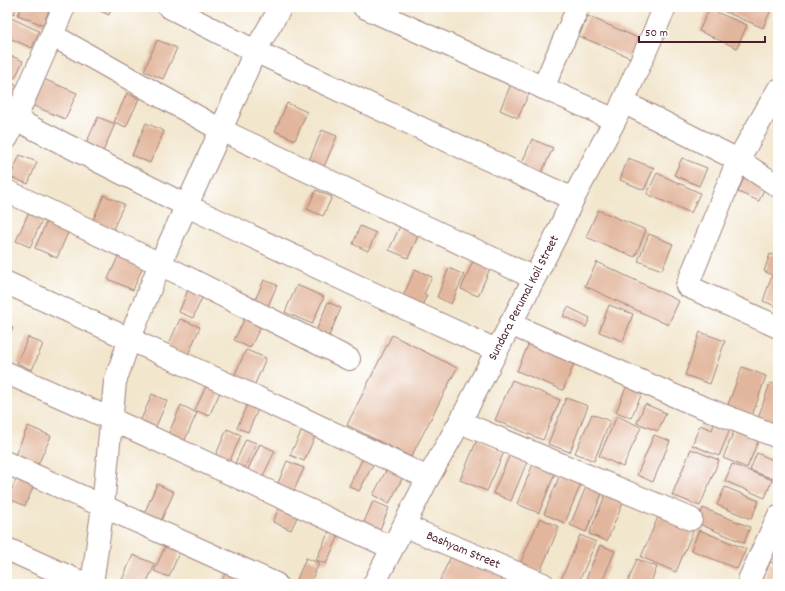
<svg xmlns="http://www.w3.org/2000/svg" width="785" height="591" font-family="Dekko,sans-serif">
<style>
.building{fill:#e2b69c}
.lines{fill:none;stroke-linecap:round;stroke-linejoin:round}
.minor-casing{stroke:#9e827c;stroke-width:24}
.minor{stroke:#fff;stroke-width:22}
.labels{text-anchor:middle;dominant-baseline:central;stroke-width:3.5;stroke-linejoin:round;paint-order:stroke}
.street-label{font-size:13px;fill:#4a1f2b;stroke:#fff}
</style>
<rect width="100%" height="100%" fill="#fff"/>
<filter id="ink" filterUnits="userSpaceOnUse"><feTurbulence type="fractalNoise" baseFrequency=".025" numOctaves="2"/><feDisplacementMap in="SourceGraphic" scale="8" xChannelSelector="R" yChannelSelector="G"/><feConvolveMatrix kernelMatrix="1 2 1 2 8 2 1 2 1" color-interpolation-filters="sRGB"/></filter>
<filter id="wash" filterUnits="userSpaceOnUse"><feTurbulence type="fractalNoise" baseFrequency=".012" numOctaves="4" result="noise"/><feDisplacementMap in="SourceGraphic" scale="16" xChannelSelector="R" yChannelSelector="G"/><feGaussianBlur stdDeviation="0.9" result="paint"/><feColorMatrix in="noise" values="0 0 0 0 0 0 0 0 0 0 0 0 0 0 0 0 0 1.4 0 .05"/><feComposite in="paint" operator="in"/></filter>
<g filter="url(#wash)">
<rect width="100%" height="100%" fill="#f2e6cd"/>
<g id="blocks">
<!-- building -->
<path class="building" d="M7,7H17L14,14L7,11Z
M21,7H50L43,25L18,15Z
M92,7H112L109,15Z
M714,7H772L763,28Z
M709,9L747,25L737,48L699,31Z
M588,16L647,42L638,61L579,36Z
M11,18L39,31L32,48L7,37V28Z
M157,40L177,48L163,79L144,71Z
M7,54L23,61L15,78L7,74Z
M41,78L77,93L65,119L29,104Z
M7,81L24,89L7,114Z
M511,84L530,91L518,118L500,110Z
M127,93L139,99L126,127L114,122Z
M287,103L307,112L295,140L275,131Z
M98,117L115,124L101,156L84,148Z
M146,123L164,131L150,163L132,155Z
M322,130L337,136L323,169L308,163Z
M532,139L553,148L540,176L520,168Z
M20,155L37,162L28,184L10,177Z
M628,158L654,168L644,190L620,180Z
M682,158L707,168L699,186L674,175Z
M657,173L700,193L691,213L647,194Z
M744,178L765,187L759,201L738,192Z
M316,190L332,197L323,216L307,209Z
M104,195L124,204L110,236L90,227Z
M598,210L646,230L635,257L586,237Z
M28,214L42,220L30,247L16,241Z
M48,218L70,228L57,258L35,248Z
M402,222L421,230L408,258L389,250Z
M360,226L376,233L368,251L353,244Z
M649,234L673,244L662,270L638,261Z
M120,252L144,263L133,290L108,279Z
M770,254L778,256V307L763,301L772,275L764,271Z
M475,256L492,264L478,296L461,289Z
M597,262L679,301L668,325L585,286Z
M449,268L464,275L451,304L437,297Z
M415,269L432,277L424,294L427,295L420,310L401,301Z
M264,280L277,285L268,306L255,300Z
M190,285L205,291L193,318L179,312Z
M297,285L324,297L312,324L285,312Z
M328,302L341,308L329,336L316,331Z
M609,305L633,314L623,341L599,332Z
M568,307L590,318L586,327L563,316Z
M248,312L264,320L250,348L234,340Z
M180,319L200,327L188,355L168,346Z
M7,325L13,328L7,342Z
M700,332L725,341L710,384L685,375Z
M392,335L457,368L411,457L347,425Z
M28,337L43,344L32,370L17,363Z
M531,338L577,357L563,390L517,371Z
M246,350L266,358L252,391L231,383Z
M742,367L766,376L751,419L726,410Z
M209,380L223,386L209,416L195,410Z
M512,380L560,400L543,440L495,420Z
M770,383L778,385V429L757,421Z
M627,385L643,391L631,418L616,412Z
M152,394L167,401L155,429L140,422Z
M566,398L588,406L570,452L548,444Z
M248,402L259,407L248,432L237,428Z
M645,404L666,413L658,431L637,423Z
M181,405L197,413L184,442L168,435Z
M592,414L610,421L594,461L575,453Z
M617,416L641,427L623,467L599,456Z
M717,416L733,422L719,456L692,445L700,425L712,430Z
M737,424L761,434L747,468L723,458Z
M28,426L51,436L37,467L14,457Z
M304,426L317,432L304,461L290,455Z
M227,429L241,435L228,465L214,459Z
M654,435L670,441L653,482L637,475Z
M246,439L256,443L243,472L233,468Z
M477,440L504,452L487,491L460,480Z
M260,444L275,451L261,480L246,473Z
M691,449L719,460L700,506L672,495Z
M511,452L528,459L511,501L493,493Z
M757,453L775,461L778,453V481L750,470Z
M364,456L375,461L359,491L349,486Z
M287,461L304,468L292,495L276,488Z
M533,464L555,473L539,513L517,504Z
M732,464L772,480L765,498L725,481Z
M388,467L404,475L389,504L373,495Z
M561,472L582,481L565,523L544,514Z
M19,473L36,481L25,506L8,498Z
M588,482L604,489L586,532L570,525Z
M157,484L174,492L160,523L143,516Z
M725,487L759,501L751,519L717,505Z
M607,491L625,498L607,541L589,534Z
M373,501L389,508L378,534L362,527Z
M281,503L300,511L291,530L273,522Z
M703,508L750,527L744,543L697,523Z
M661,510L696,524L676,572L641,557Z
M540,518L559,527L540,572L520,564Z
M330,529L340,533L326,564L316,560Z
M699,530L746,549L737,569L691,550Z
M580,535L596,542L578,584H572L561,580Z
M778,538V559L769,555Z
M168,540L182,546L169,577L154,571Z
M600,545L615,551L601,584H584Z
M453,552L504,576L500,584H438Z
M133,555L155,564L146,584H120Z
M306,558L319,563L310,584H295Z
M637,559L657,567L650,584H627Z
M770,562L778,565V584H771L763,580Z
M227,568L246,577L243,584H221Z"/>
</g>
</g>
<g filter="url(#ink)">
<use href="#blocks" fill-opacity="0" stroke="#9e827c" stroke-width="1"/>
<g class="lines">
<!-- minor casing -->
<g class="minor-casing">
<g id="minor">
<path d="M169,7L255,51L573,199"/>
<path d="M364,7L615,120"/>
<path d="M52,35L221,130L534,278"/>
<path d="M543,88L578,7"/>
<path d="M778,90L738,160L778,186"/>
<path d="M623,102L738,160L687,286L778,327"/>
<path d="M15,119L187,206L402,307L496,350"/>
<path d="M7,138L64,7"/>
<path d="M7,191L160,264L349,359"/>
<path d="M7,283L293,414L428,478"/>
<path d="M510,324L682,399L778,437"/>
<path d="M7,373L111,419L392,548"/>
<path d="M460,422L691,519"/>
<path d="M7,463L276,584"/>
<path id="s1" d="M405,526L543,584"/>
<path d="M7,549L85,584"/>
<path d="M749,580L778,517"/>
<path d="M92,584L103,506L115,382L130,338L160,264L221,130L255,51L281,7"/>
<path id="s2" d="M374,584L428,478L460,422L556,236L573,199L615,120L665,7"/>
</g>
</g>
<!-- minor -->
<use href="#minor" class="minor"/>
</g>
</g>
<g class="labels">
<!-- street labels -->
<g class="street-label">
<text stroke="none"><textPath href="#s2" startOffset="323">Sundara Perumal Koil Street</textPath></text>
<text stroke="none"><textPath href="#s1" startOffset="63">Bashyam Street</textPath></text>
</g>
</g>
<!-- margin -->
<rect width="785" height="591" fill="none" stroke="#fff" stroke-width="24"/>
<!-- scale -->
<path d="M639 36v6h126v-6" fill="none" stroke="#4a1f2b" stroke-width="2"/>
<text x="645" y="36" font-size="12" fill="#4a1f2b" stroke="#ffffff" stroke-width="3" paint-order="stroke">50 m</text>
</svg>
